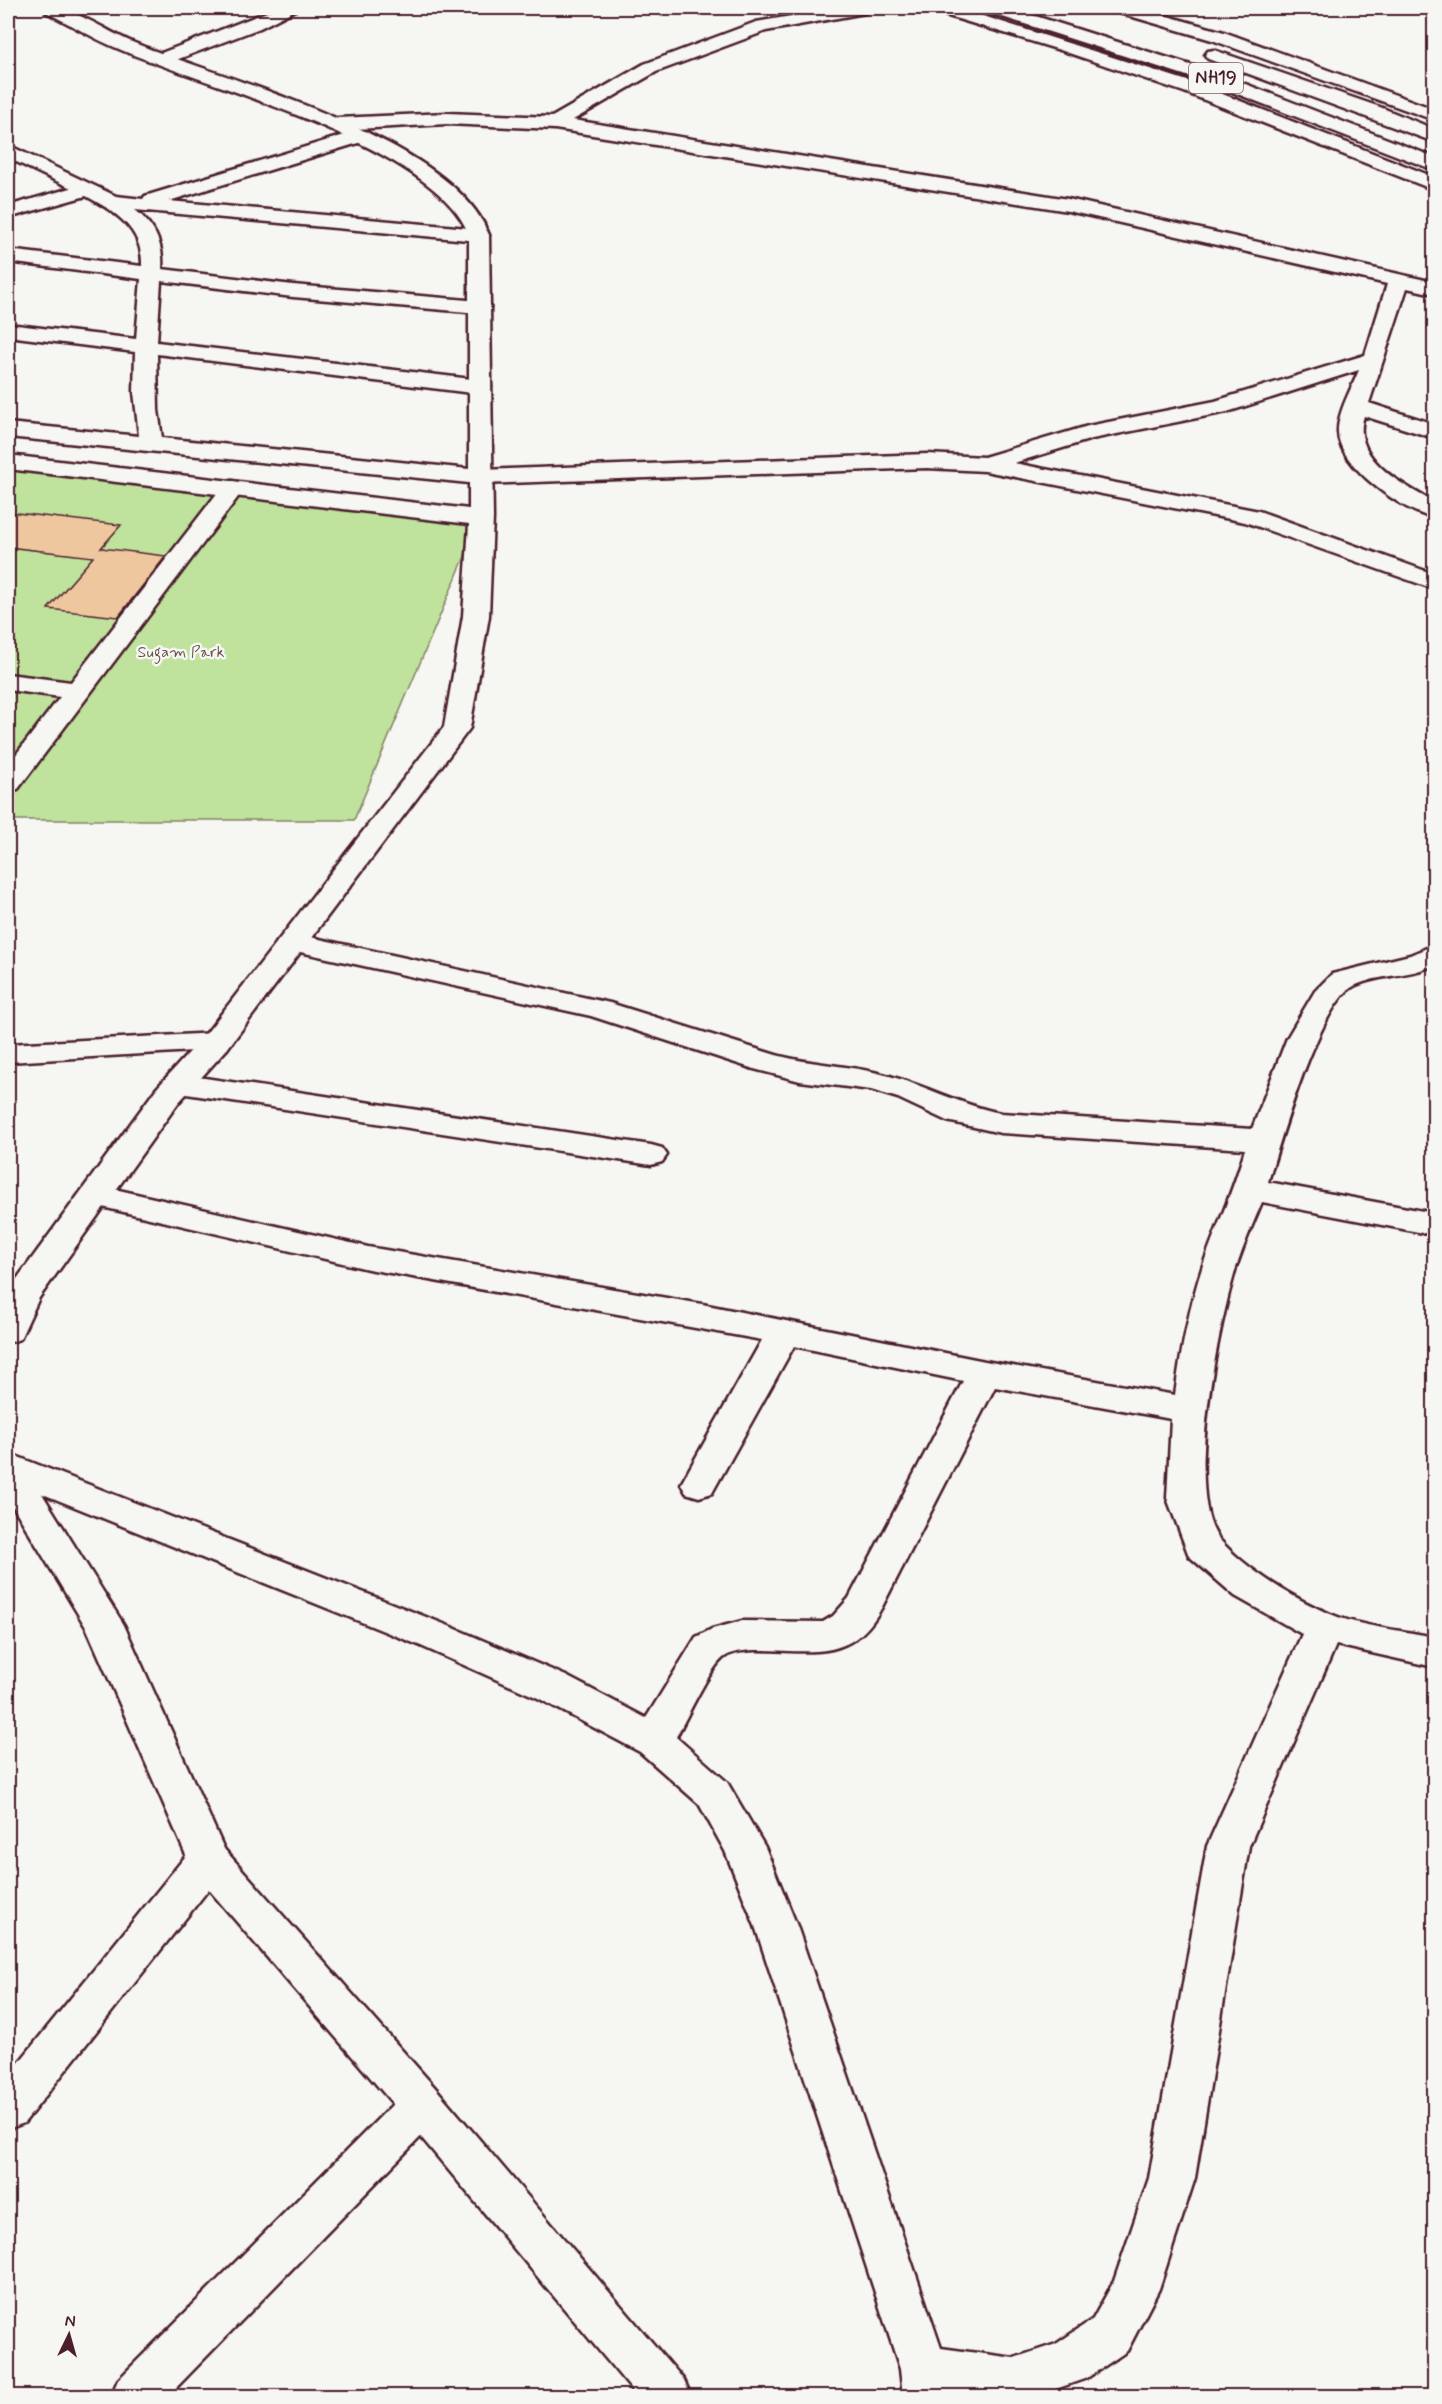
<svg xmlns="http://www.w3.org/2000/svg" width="1442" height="2404" font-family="Mynerve,sans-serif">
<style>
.green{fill:#bfe29c;stroke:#848064;stroke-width:1.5}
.building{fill:#efc79f;stroke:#4a1f2b;stroke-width:1.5}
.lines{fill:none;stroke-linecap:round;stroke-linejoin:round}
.street-casing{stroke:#4a1f2b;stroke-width:5}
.secondary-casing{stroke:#4a1f2b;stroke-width:5}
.highway-casing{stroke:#4a1f2b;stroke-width:5}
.street{fill:#f6f6f2;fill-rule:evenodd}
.secondary{fill:#f6f6f2;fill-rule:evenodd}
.highway{fill:#f6f6f2;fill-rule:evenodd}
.labels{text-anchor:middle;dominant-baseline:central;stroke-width:5;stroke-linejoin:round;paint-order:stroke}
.far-park-label{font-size:16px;fill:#675047;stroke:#f6f6f2}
.shield{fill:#f6f6f2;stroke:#7e6067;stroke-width:1.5}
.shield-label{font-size:18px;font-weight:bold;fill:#4a1f2b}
</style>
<rect width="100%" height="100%" fill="#f6f6f2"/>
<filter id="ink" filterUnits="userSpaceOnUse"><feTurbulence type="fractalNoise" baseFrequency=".0167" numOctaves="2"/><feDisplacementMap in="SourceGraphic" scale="12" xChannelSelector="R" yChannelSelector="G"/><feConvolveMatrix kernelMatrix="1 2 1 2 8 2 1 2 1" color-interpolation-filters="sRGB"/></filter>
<g filter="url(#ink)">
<!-- green -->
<path class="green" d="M8,461L481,518L354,820H8Z"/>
<!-- building -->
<path class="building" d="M8,512L121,525L101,548L166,556L118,617L48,609L93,557L8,547Z"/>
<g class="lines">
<!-- street casing -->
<g class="street-casing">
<path id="street" d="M277,8H299L260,28L168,63H156L153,59L156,55Z
M838,8H874L865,13L766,31L656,72L573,120L1068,199L1434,282V294L1407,288L1369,403L1434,424V438L1364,416C1350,458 1403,485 1434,502V518C1404,512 1338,466 1338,432C1337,413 1352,388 1359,370L1227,412L1092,439L1014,463L1259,511L1434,574V589L1245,522L985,471L927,468L479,484L8,437V423L139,436L134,392L135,352L8,336V324L136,339L141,279L8,262V250L142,266C143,229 116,212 86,196L8,218V206L71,188L8,158V145L116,196L143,199L145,196L361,130L368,132L370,136L368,140L169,201L479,229L486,231L489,235L486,239L479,241L135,210C154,225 164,244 162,269L293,285L479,301L486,303L490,307L486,311L479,313L293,297L161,281L157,342L480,380L488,382L491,387L488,392L480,394L157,354L158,410L162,438L479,470L927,454L984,457L1088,426L1215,401L1365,355L1387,284L1068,211L555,129L447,124L338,130L329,124L338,118L447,113L552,117L644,64L756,22Z
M932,8H958L1197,84L1434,177V190L1184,92L1060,50L935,12Z
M1113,8H1139L1224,32L1434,109V120L1212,40L1116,12Z
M233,481L241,483L245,488L241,493L18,789L8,791V765L60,697L8,690V674L71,682L225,483Z
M292,933L610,1003L776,1055C812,1065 850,1065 886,1075C927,1086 960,1105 1001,1113L1252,1129L1287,1038L1315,991L1332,974L1410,955L1434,945V965C1410,977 1378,974 1354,986C1319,1004 1280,1142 1268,1182L1434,1213V1235L1262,1202C1253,1223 1244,1244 1237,1265C1220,1318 1182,1497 1220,1540C1246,1570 1296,1600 1333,1615C1358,1626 1406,1631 1434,1637V1667L1336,1645L1249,1846L1195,2178L1159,2289L1127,2351L1087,2378L1036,2396H903L900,2369L755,1926L725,1851L699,1804L640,1752L538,1698L421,1646L8,1480V1453L449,1626L566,1676L646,1718L696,1637L712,1629L742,1621L823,1622L833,1616L849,1598L963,1381L794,1346L712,1493L699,1497L686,1493L681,1484L762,1340L368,1269L85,1203L81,1196L85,1189L97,1185L368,1247L702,1304L985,1361L1175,1395C1181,1351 1189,1307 1203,1265C1217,1226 1234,1189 1245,1149L1001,1133L947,1121L898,1098L871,1090L800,1081L754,1069L591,1016L282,948L277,942L282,936ZM995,1387L1171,1419L1167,1498L1189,1556L1235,1596L1302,1634L1207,1846L1149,2178L1114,2281L1093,2319L1056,2344L1014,2358L941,2348L797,1926L765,1847L727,1782L676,1737C687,1718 708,1671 723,1658C732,1651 743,1651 754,1650C809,1649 850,1665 882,1607Z
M216,1033L227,1035L231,1042L227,1049L8,1062V1044Z
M178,1074L651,1145L662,1148L667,1155L662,1162L651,1165L167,1091L162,1084L167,1077Z
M208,1842L223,1847L229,1859L223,1871L24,2123L8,2129V2076L193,1847Z
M422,2085L438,2091L444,2105L438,2119L168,2396H111L118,2380L406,2091Z"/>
</g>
<!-- secondary casing -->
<g class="secondary-casing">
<path id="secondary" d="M44,8C78,8 101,29 132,42C224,80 452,137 489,235L493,518L489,616L470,728L227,1049L178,1103L39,1298L20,1339L8,1343V1292L11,1287L156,1089L205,1035L444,727L463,616L469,524L8,469V455L469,509V235C437,146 203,85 119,49C94,39 70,24 46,12Z
M8,1456L21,1460L124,1625L224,1849L438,2091L684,2380L691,2396H637L406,2119L193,1871L87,1629L8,1498Z"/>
</g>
<!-- highway casing -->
<g class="highway-casing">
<path id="highway" d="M984,8H1010L1222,75L1434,157V170L1209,83L987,12Z
M1214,50L1380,107L1434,129V142L1208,59L1205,55L1208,51Z"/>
</g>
<!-- street -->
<use href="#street" class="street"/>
<!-- secondary -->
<use href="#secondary" class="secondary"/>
<!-- highway -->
<use href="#highway" class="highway"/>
</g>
</g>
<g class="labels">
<!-- far-park labels -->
<g class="far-park-label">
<text x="181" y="652">Sugam Park</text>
</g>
<!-- shield labels -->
<rect class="shield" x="1189" y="63" width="54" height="30" rx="4.5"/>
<g class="shield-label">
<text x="1216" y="78">NH19</text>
</g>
</g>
<!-- margin -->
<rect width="1442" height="2404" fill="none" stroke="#f6f6f2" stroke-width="30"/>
<rect x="15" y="15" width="1412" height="2374" fill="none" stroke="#4a1f2b" stroke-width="2" filter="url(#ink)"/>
<!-- north arrow -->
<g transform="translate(69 2335) rotate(5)" stroke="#f6f6f2" stroke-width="4.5" paint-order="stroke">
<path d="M0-4.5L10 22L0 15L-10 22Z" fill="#4a1f2b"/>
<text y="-9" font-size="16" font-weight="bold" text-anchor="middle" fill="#4a1f2b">N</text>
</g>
</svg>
